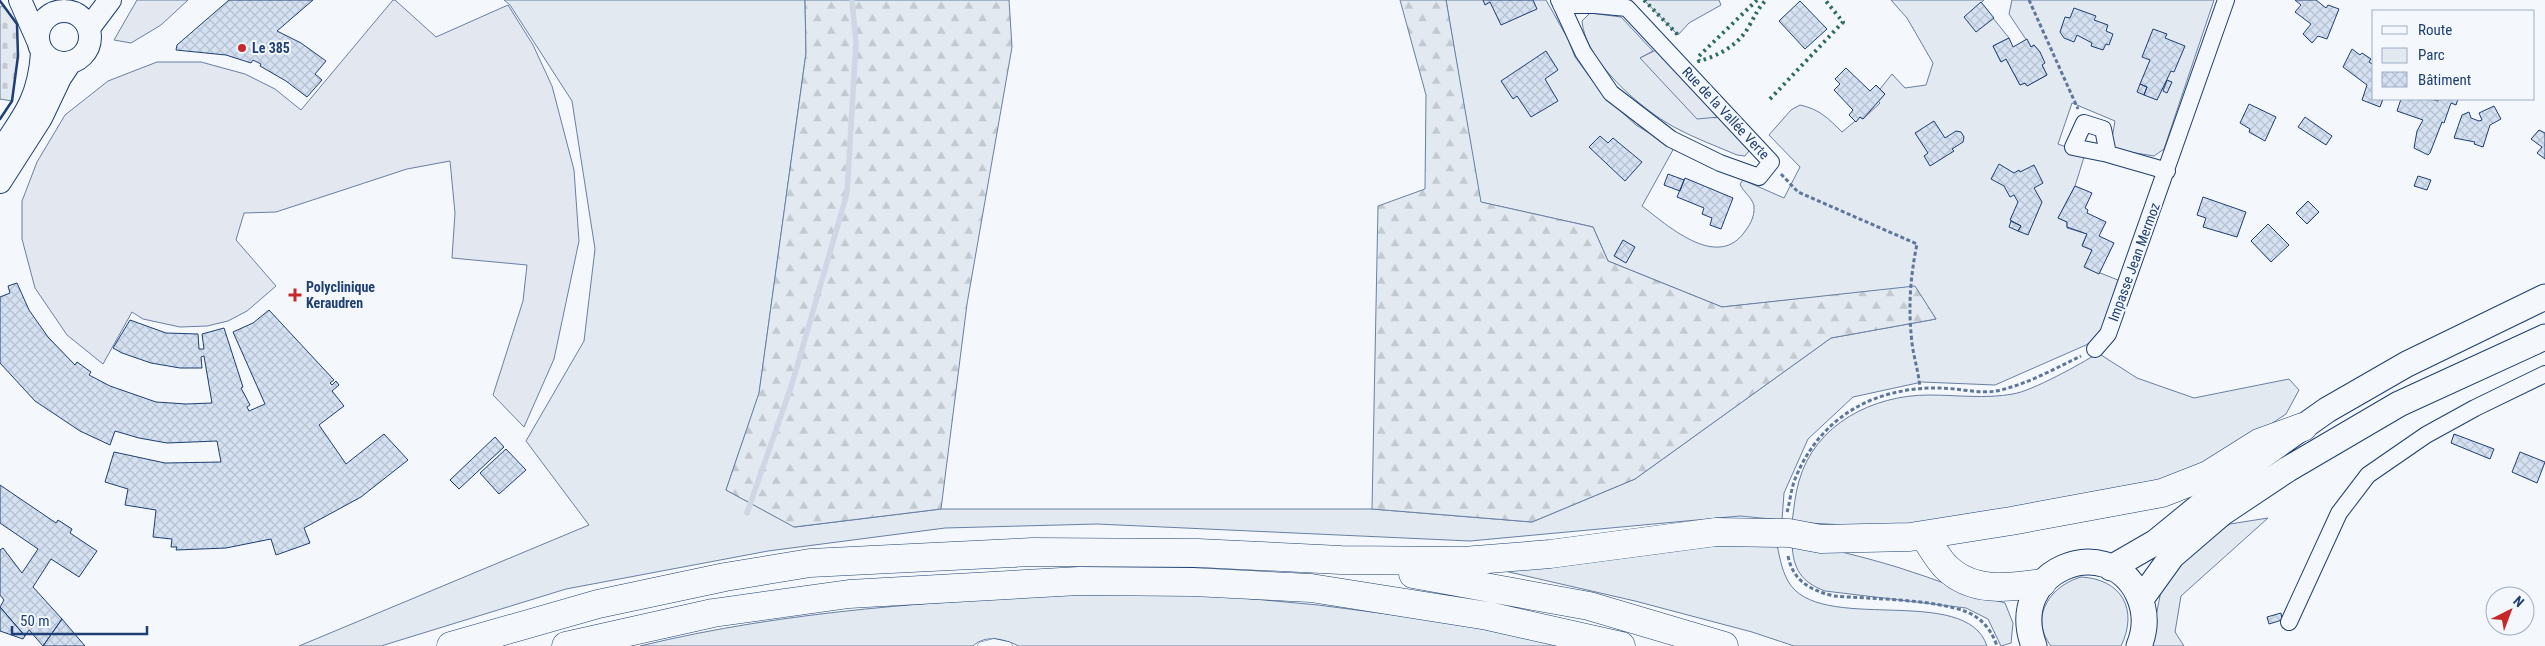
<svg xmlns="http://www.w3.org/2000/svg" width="2545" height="646" font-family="'Roboto Condensed',sans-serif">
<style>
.green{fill:#e3e9f0;stroke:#687fa3}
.forest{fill:url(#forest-firs);stroke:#687fa3}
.cemetery{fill:url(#cemetery-stones);stroke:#687fa3}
.parking{fill:#e3e8f0;stroke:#687fa3}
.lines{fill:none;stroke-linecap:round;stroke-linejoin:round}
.stream{stroke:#cfd7e4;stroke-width:5.5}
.building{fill:url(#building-cross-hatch);stroke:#1d3f73}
.lane-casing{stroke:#1d3f73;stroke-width:9}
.street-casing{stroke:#1d3f73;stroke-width:18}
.secondary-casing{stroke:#1d3f73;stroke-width:24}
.primary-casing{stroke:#1d3f73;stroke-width:27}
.highway-casing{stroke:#1d3f73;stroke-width:29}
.path{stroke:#5e769c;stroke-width:3;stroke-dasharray:4 2.5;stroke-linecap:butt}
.lane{stroke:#f4f7fb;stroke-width:8}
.street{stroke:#f4f7fb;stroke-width:16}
.secondary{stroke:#f4f7fb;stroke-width:22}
.primary{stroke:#f4f7fb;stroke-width:25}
.highway{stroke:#f4f7fb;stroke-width:28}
.hedge{stroke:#2c6c60;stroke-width:4;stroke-dasharray:2.5 4;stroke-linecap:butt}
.wall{stroke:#1d3f73;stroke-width:2.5}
.poi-dot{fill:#c62828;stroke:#f4f7fb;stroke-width:2}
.labels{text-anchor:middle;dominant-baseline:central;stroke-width:4;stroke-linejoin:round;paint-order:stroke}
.poi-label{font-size:14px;font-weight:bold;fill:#1d3f73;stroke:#f4f7fb;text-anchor:start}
.street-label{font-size:14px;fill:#1d3f73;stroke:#f4f7fb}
</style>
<defs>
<pattern id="forest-firs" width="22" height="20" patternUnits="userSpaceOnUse" patternTransform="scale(1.25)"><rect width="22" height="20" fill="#e3e9f0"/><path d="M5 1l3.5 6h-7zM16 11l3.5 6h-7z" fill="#c2c9d1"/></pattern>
<pattern id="cemetery-stones" width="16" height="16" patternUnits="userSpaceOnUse" patternTransform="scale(1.25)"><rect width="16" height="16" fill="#e3e9f0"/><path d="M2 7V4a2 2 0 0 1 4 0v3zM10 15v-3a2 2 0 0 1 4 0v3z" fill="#c2c9d1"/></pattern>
<pattern id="building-cross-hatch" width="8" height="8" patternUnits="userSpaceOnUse" patternTransform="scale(1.25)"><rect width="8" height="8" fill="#d5e0f0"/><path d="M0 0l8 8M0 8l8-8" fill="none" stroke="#b6c1d1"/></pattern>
</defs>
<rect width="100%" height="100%" fill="#f4f7fb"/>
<!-- green -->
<path class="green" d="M504,0H805L806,53L759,394L726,490L795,527L941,509H1372L1532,522L1635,479L1831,338L1936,319L1915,287L1722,307L1608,261L1593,227L1480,202L1446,0H1546L1568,39L1575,57L1603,95L1636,125L1674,148L1642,206C1667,225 1715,269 1743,234C1749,226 1755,218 1754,206C1752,197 1743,192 1740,184L1743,180L1784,198L1800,167L1769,135L1791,110L1800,105C1819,109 1828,118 1842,132L1860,117L1863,119L1880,103L1878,101L1885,94L1880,89L1892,74L1905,88L1926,85L1933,63L1907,18L1891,0H1984L1981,3L2009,38L1993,46L2001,62L2006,59L2020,85L2025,83L2027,86L2047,75L2042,65L2040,52L2034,45L2031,47L2009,14L2012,0H2214L2164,149L2154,156L2117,150L2111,144L2115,121L2072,103L2058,144L2085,154L2075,186L2058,218L2067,222V228L2087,234L2082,245L2092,250L2085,267L2118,280L2100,336L2086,345L1995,385L1922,382L1853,397L1808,439L1784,493L1782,520L1740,516L1470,541L1097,524L945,528L768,551L566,589L381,646H299L589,525L526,441L584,341L595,249L572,101L510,5Z
M1644,0H1719L1721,5L1689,23L1678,35Z
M1590,13L1621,17L1653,51L1640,58L1714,118L1719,117L1749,151L1745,156L1737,155C1716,146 1694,138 1674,127C1641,109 1585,61 1582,21Z
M2098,353L2137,378L2194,398L2289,379L2299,390L2286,414L2247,440L2179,475L2131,488L1968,517L1880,527L1792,522C1794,509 1795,494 1799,481C1815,424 1873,395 1929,395C1957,395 1985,399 2013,394C2032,391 2081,364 2098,353Z
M2268,518L2181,596L2175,632L2184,646H2150L2162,586L2190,552L2230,524Z
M1776,540C1779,553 1781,569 1788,581C1818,636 1966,582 1987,646H1794L1752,632L1635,601L1500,570L1569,558Z
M1792,543C1829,548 1864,557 1900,568C1935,579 1969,593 2005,603L2013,623L2011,643L2001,646L1988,619L1966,608L1825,591C1801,582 1793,569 1792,543Z
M2081,577C2121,579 2139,609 2121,646H2051C2029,617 2050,586 2081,577Z
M1091,594L1210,595L1318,605L1449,622L1567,646H1019C1004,639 986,634 973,646H640C788,610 940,601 1091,594Z"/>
<!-- forest -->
<path class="forest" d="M805,0H1009L1012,47L967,304L941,509L794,527L726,490L759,393L806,53Z
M1400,0H1446L1481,202L1593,227L1608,261L1722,307L1915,286L1936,319L1831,338L1635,479L1532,522L1372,509L1378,206L1425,189L1426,95Z"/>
<!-- cemetery -->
<path class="cemetery" d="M4,5L17,24L18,56L12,101L0,99V7Z"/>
<!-- parking -->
<path class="parking" d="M137,0H188L161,25L131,43L114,40Z
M393,0H395L436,37L508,5L533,45L552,86L574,170L579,241L554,359L524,427L493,395L523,301L527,265L452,258L455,213L450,161L407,169L276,212L244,213L236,240L276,286L247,311L228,321L207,326L180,327L143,319L132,312L103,364L67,335L35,288L22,239V201L37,162L65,115L108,81L157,62H201L245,74L275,89L301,110Z
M1662,47L1719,117L1697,119L1640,58Z"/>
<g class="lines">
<!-- stream -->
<path class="stream" d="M747,513L792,384L847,193L856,43L852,0"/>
</g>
<!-- building -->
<path class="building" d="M229,0H313L277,31L301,43L326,61L315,74L322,80L307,97L286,81L260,66L261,64L253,60L251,63L226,55L176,50L177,45Z
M1483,0H1533L1537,9L1501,25L1490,2L1485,5Z
M2295,0H2316L2326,8L2328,5L2339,9L2327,39L2318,36L2312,43L2303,34L2311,24L2295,12L2301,5Z
M1800,1L1827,29L1805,49L1779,21Z
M1981,2L1994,18L1976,32L1964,17Z
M2074,8L2096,16L2094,20L2108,25L2106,31L2113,34L2109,45L2106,44L2103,50L2091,46L2092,43L2077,35L2074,42L2064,38L2060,32L2065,17L2070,18Z
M2153,29L2167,34L2165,38L2185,46L2174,72L2171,71L2157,100L2144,95L2147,87L2140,84L2150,60L2142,57Z
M2009,38L2013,47L2027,39L2031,47L2034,45L2040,52L2045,63L2042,65L2047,75L2027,86L2025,83L2020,85L2006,59L2001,62L1993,46Z
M2352,49L2360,55L2362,53L2371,59L2369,62L2374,65V99H2383L2380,107L2362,100L2367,85L2343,67Z
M1546,51L1558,70L1545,79L1558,101L1531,117L1517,96L1513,99L1501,81Z
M1846,68L1870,91L1876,85L1885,94L1863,119L1860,117L1856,122L1849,115L1853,110L1834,90L1840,84L1835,79Z
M2167,80L2172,82L2167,93L2163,91Z
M2140,84L2147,87L2144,95L2137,92Z
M2401,99H2430L2438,101L2439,99H2458L2456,105L2451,103L2444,123L2442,122L2430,153L2428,155L2414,148L2417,131L2423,120L2397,111Z
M2249,104L2276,117L2265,141L2249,132L2250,129L2240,123Z
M2494,106L2501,119L2490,125L2483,147L2474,144L2475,142L2454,138L2462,115L2469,112L2471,118L2479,121L2482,120L2479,113Z
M2305,117L2332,136L2326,145L2298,127Z
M1934,121L1945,138L1956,131L1961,132L1964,137L1963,142L1952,149L1954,151L1930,166L1924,156L1928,153L1915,133Z
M2539,130L2545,133V159L2537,153L2542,147L2531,139Z
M1600,136L1608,143L1613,138L1642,162L1625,181L1589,147Z
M1999,164L2014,173L2019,170L2020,172L2034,165L2043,183L2034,188L2042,202L2028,235L2018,231L2021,226L2010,220L2018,202L2014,195L2010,197L2004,186L1991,179Z
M1668,174L1684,180L1680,191L1664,185Z
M2418,176L2431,180L2427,190L2414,186Z
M1685,178L1733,198L1721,229L1710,225L1712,218L1702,214L1704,208L1677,197Z
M2075,186L2092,193L2085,208L2088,210L2087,213L2106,222L2099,236L2114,243L2099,274L2084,267L2092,250L2082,246L2087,234L2067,227V222L2058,218Z
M2203,197L2246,212L2237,237L2203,227L2206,218L2197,215Z
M2308,201L2319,212L2307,224L2296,213Z
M2011,221L2021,226L2018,231L2009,227Z
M2268,224L2289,245L2271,262L2251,241Z
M1623,240L1635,247L1626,263L1614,256Z
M17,283L29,310L48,337L75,365L77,362L91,372L89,375L110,386L156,402L186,404L212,403L204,356L201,357L202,368H180L151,363L122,353L113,348L130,320L166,333L198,334L199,349H204L202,334L224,328L243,387L241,388L250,405L247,407L249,411L265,404L233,332L253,323L269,310L334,380L330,383L332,385L336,381L339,385L332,391L344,406L319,425L346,464L384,434L408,460L361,497L304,528L310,543L276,555L271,539L226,548L176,550L177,547H171L172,539L153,537L156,510L125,505L128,489L105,482L114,452L165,463L221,462L217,441L167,443L139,438L115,431L110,445L80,431L35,401L0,363V297L10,293L8,286Z
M2454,434L2494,449L2490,459L2451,443Z
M495,437L504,447L459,489L450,480Z
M506,449L526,470L499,494L480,473Z
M2520,452L2545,462L2537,483L2512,472Z
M0,485L56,523L58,520L72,529L70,533L97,551L79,577L51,559L33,587L62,619L43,646L29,630L25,636L0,607L4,600L0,595V550L3,548L22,573L38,549L0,523Z
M0,607L25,636L23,639L0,631Z
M2281,613L2282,620L2269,624L2267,617Z
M62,619L85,646H43Z"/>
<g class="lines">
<!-- lane casing -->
<g class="lane-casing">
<path id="lane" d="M982,646L994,643L1008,646"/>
</g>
<!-- street casing -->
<g class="street-casing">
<path id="street" d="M1559,0L1583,52L1611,93L1671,139L1720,163L1759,177L1771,162L1627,8L1595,5H1561
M2108,154L2073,147L2084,123L2103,129L2108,154L2167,171
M2095,349L2108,334L2226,0
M2289,622L2339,513L2368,475L2426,435L2475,408L2545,374"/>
</g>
<!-- secondary casing -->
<g class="secondary-casing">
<path id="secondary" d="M20,0L38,41
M38 37a26 26 0 1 1 52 0a26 26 0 1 1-52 0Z
M89,28L110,0
M0,151C25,115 39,97 42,53
M0,182L41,118L60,78L70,63"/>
</g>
<!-- primary casing -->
<g class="primary-casing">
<path id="primary" d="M2111,568L2156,542L2255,461L2327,410L2407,364L2545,297
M2141,599L2172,556L2222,513L2288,469L2399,404L2545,337
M2034,646C2005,570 2107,530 2138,594C2146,611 2146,629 2139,646"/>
</g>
<!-- highway casing -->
<g class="highway-casing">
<path id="highway" d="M1923,535C1931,545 1937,558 1946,567C1972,593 2008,588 2042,583
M1413,574L1589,606L1724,646
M451,646L598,604L725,577L810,563L1033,552L1198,553L1341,560L1463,561L1550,554L1716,532L1789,533L1821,539L1910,537L2011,521L2162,493L2208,475L2259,443L2303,427
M566,646L713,613L849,594L1079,581L1193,582L1311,588L1488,616L1621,646"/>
</g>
<!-- path -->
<path class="path" d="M2029,0L2078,109
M1781,174L1798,192L1917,244C1910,278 1908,309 1912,343C1914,359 1919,373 1920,389
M1787,512C1790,502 1791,489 1795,479C1820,417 1874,387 1939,388C1957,388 1979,394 1996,391C2026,385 2054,369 2081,356
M1788,556C1793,581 1810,590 1834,596C1871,599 1934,599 1967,612C1982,618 1992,631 1997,646"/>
<!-- lane -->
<use href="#lane" class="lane"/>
<!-- street -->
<use href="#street" class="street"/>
<!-- secondary -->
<use href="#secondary" class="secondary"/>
<!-- primary -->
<use href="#primary" class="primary"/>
<!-- highway -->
<use href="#highway" class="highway"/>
<!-- hedge -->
<path class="hedge" d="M1644,0L1678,35
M1757,0L1698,57L1699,61C1718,56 1739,45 1749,26C1755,16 1758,8 1766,0
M1770,99L1843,22L1825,0"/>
<!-- wall -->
<path class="wall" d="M0,1L17,24L18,56L12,101L0,119"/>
</g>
<!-- markers -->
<g class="poi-dot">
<circle cx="242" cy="48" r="5"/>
<path d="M292.5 287.5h5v5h5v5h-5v5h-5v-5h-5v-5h5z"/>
</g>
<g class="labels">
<!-- poi labels -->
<g class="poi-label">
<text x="252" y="48">Le 385</text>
<text x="306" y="287">Polyclinique<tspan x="306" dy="16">Keraudren</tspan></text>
</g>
<!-- street labels -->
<g class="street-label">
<text transform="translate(1726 113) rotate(47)">Rue de la Vallée Verte</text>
<text transform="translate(2134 262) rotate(-70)">Impasse Jean Mermoz</text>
</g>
</g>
<!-- legend -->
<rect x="2372" y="10" width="162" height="90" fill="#f4f7fb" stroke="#9eadc5"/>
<rect x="2382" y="26" width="25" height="8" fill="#f4f7fb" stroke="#9eadc5"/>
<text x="2418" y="35" font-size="15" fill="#1d3f73">Route</text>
<rect x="2382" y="48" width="25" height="15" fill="#e3e9f0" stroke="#9eadc5"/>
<text x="2418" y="60" font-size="15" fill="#1d3f73">Parc</text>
<rect x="2382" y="72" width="25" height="15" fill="url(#building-cross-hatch)" stroke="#9eadc5"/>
<text x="2418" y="85" font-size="15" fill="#1d3f73">Bâtiment</text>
<!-- north arrow -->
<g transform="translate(2510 611) rotate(42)"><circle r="24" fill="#f4f7fb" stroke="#9eadc5"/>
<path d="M0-4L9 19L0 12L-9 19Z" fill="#c62828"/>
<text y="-8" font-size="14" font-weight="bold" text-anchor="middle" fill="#1d3f73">N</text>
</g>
<!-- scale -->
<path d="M12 626v8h135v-8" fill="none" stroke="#1d3f73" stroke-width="2.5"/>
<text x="20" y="626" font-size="15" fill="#1d3f73" stroke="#f4f7fb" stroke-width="4" paint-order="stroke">50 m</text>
</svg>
